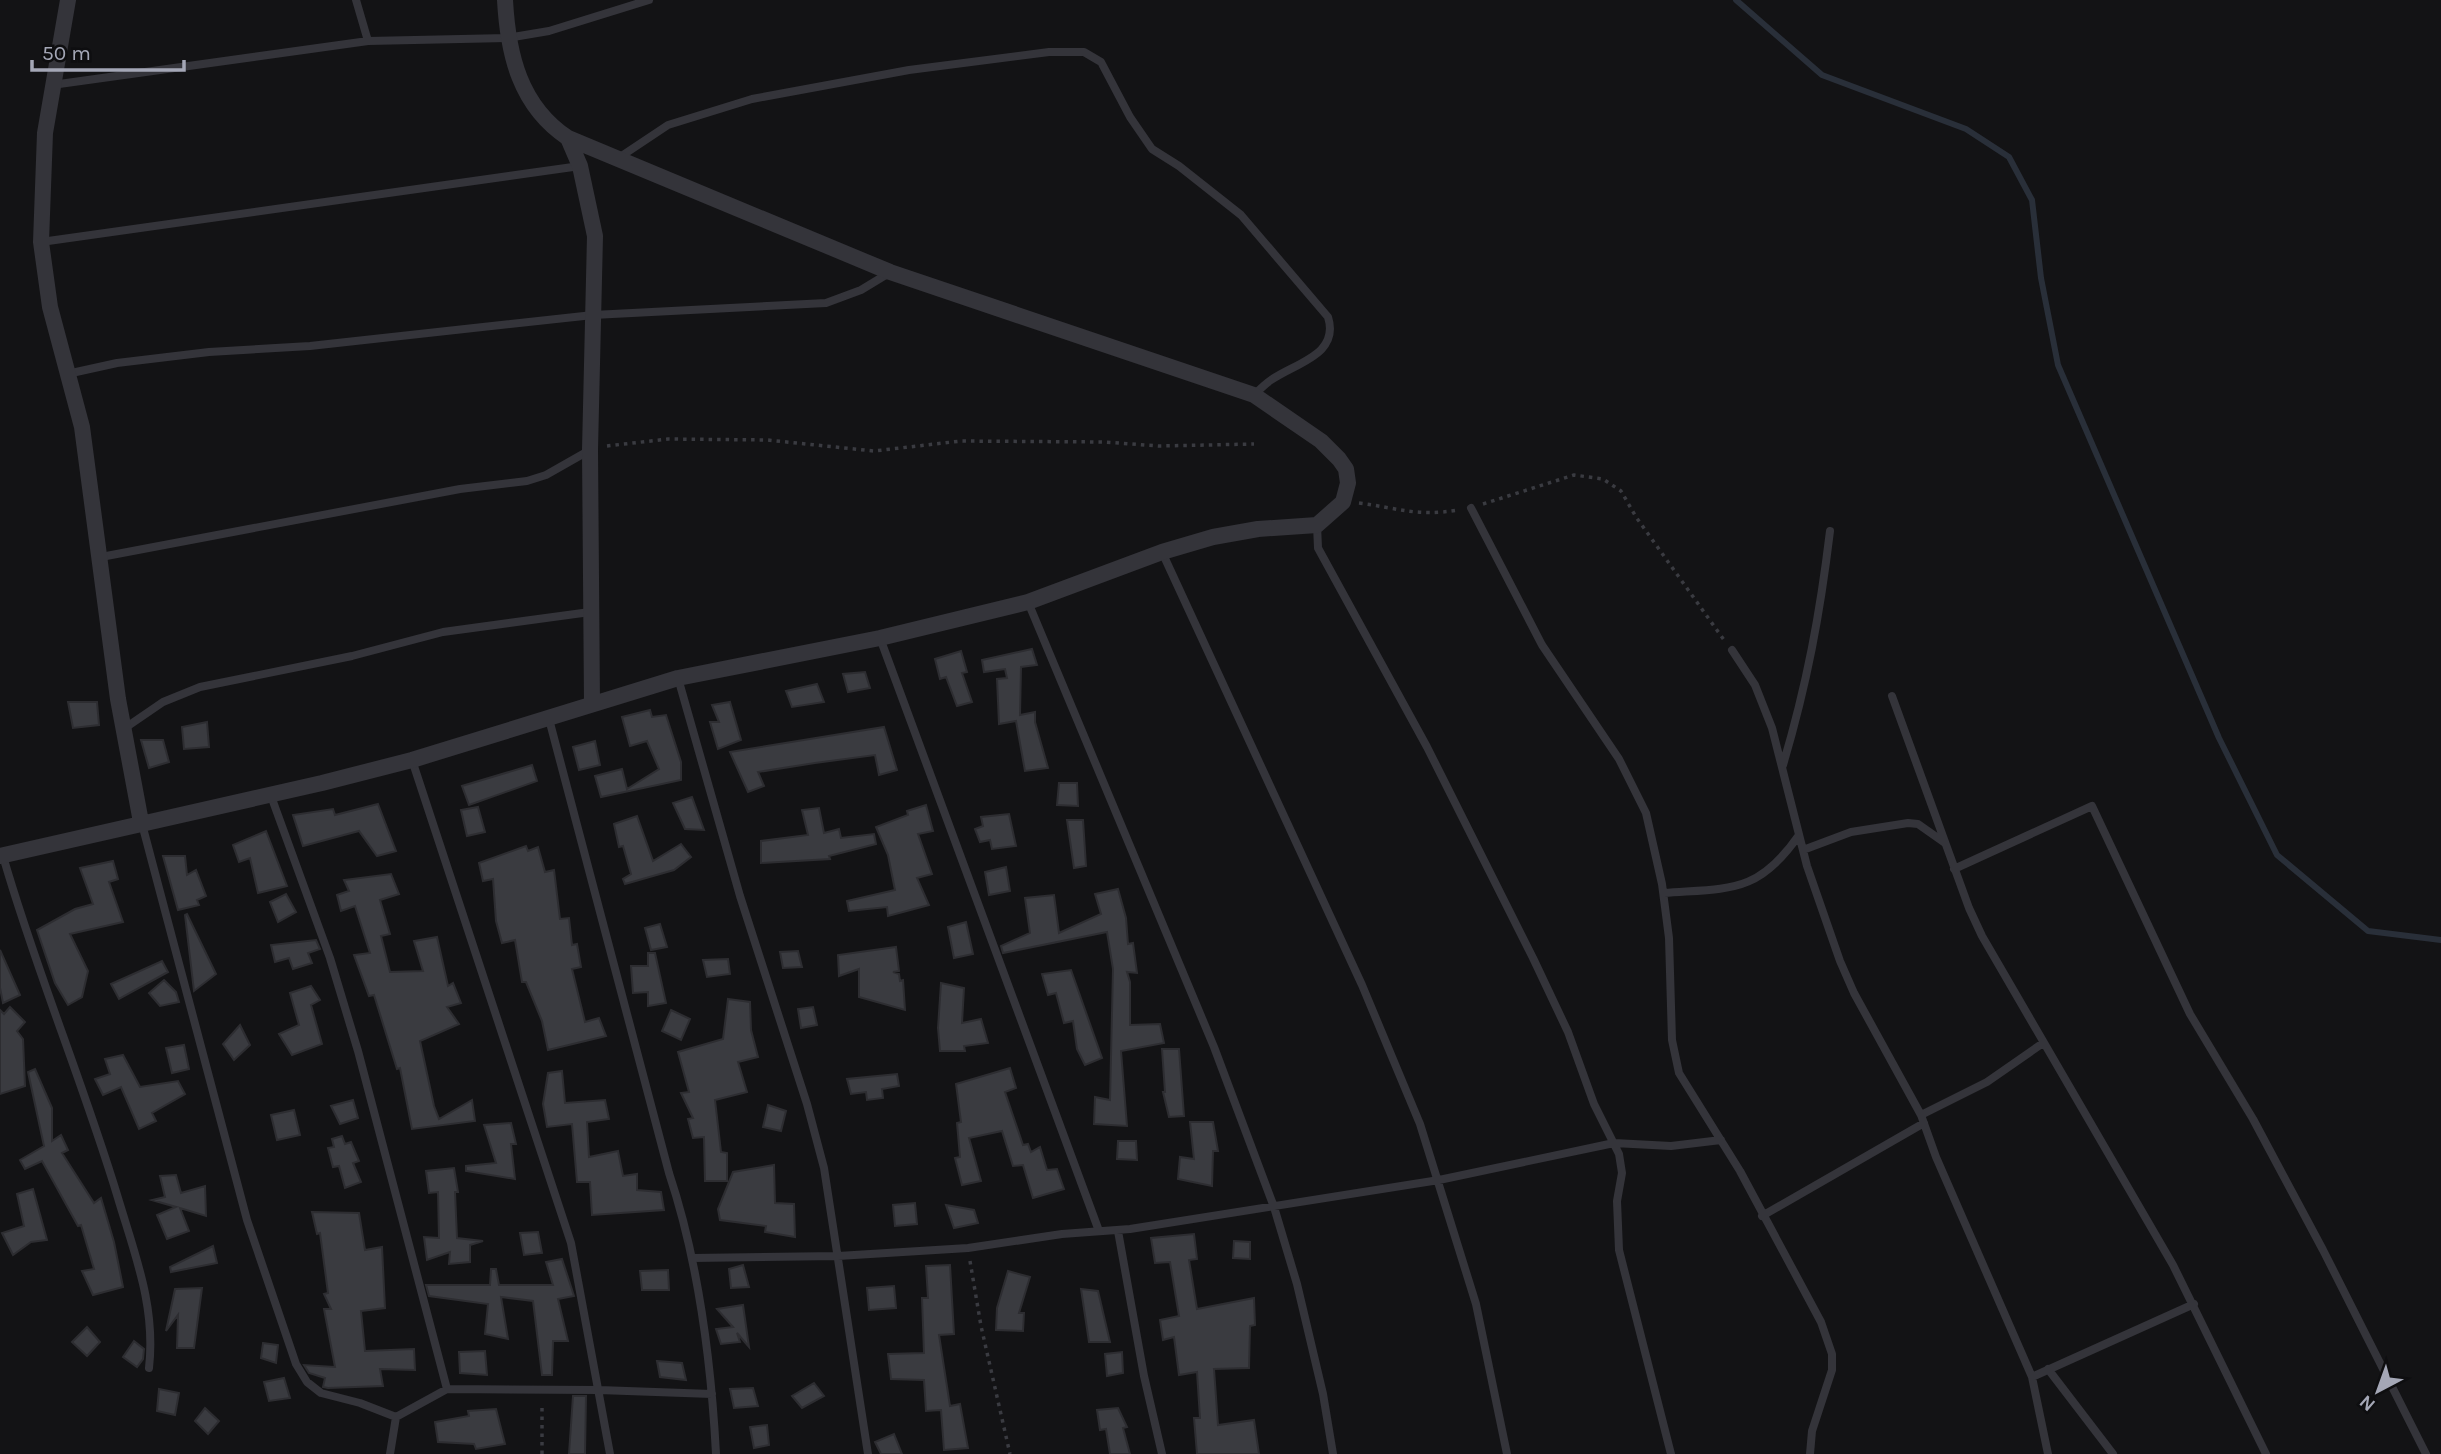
<svg xmlns="http://www.w3.org/2000/svg" width="2441" height="1454" font-family="Karla,sans-serif">
<style>
.lines{fill:none;stroke-linecap:round;stroke-linejoin:round}
.stream{stroke:#292f39;stroke-width:6}
.building{fill:#3a3b40;stroke:#2d2d31;stroke-width:2}
.path{stroke:#3a3b41;stroke-width:3.5;stroke-dasharray:3.5 5;stroke-linecap:butt}
.lane{stroke:#34343a;stroke-width:8}
.street{stroke:#34343a;stroke-width:16}
</style>
<rect width="100%" height="100%" fill="#131315"/>
<g class="lines">
<!-- stream -->
<path class="stream" d="M1736,0L1822,75L1966,129L2009,157L2032,200L2041,278L2058,365L2219,738L2277,855L2368,931L2441,940"/>
</g>
<!-- building -->
<path class="building" d="M1032,649L1037,665L1021,667L1020,715L1035,712V722L1048,768L1025,771L1016,721L999,724L997,679L1007,678L1005,669L984,672L982,660Z
M961,651L967,672L962,673L972,702L957,706L946,677L940,679L935,659Z
M865,672L870,688L848,692L843,674Z
M817,684L824,702L792,707L786,691Z
M68,702H97L99,725L73,728Z
M730,702L741,740L718,749L710,722H719L712,705Z
M650,710L652,717L666,715L681,762V780L601,797L595,776L622,769L627,789L659,769L647,741L630,746L622,717Z
M207,722L209,747L184,749L182,727Z
M884,727L897,770L879,775L875,755L815,763L758,772L764,786L748,792L730,752Z
M141,740H163L169,762L149,768Z
M595,741L600,765L579,770L573,747Z
M532,765L537,781L469,805L462,786Z
M1059,783H1077L1078,806L1057,805Z
M692,797L704,830L685,829L673,803Z
M378,804L396,851L377,856L359,831L303,846L293,815L333,809L335,815Z
M926,805L933,831L918,834L932,874L917,878L929,905L888,916L887,907L849,911L847,901L895,890L888,855L876,827L908,815L907,811Z
M478,807L485,832L467,836L461,810Z
M819,808L824,833L839,829L841,838L874,834L876,844L829,856L830,859L761,863V841L808,835L802,810Z
M1009,814L1016,846L992,849L990,840L980,842L975,829L983,826L981,817Z
M637,816L653,861L681,844L691,857L674,870L625,884L623,879L631,874L623,846L619,847L614,824Z
M1067,820H1083L1086,866L1074,868Z
M266,831L287,886L258,893L250,858L239,862L233,845Z
M526,846L528,851L538,847L545,872L554,870L560,919L569,918L572,945L577,944L581,967L572,969L585,1022L599,1018L606,1036L548,1050L542,1021L526,982H522L515,940L502,943L496,921L493,879L483,881L479,863Z
M163,856H185L187,875L196,870L206,896L197,900L199,905L178,910Z
M113,861L118,879L109,882L123,922L70,934L88,971L82,997L68,1005L55,983L37,930L75,909L93,904L80,868Z
M1006,867L1010,891L989,895L985,872Z
M391,874L399,894L380,900L390,934L381,936L390,972L423,971L414,941L437,937L448,986L453,983L461,1003L447,1007L459,1024L420,1041L434,1106L439,1119L472,1100L475,1121L412,1129L400,1068L397,1069L374,995L369,996L354,955L370,953L355,906L341,911L337,895L349,891L344,880Z
M1118,889L1126,918L1128,944L1133,943L1137,973L1127,972L1130,982V1025L1160,1024L1164,1043L1121,1051L1127,1126L1094,1124L1095,1097L1110,1100L1113,969L1107,932L1003,953L1001,946L1030,933L1025,898L1054,895L1059,933L1101,914L1095,894Z
M286,894L296,912L278,922L270,902Z
M187,914L216,974L194,991L185,915Z
M966,922L973,954L954,958L948,927Z
M660,924L667,947L651,950L645,928Z
M316,940L320,949L308,953L312,963L293,969L289,958L275,962L271,945Z
M896,947L899,971L893,972L899,974L900,981L903,980L905,1010L859,997V969L839,976L838,955Z
M0,950L20,995L3,1003L0,988Z
M798,951L802,967L783,968L780,952Z
M648,953H655L666,1003L648,1006V992L633,993L631,966H648Z
M728,959L730,974L707,977L703,960Z
M162,961L168,972L119,999L111,984Z
M1071,970L1102,1058L1085,1065L1077,1049L1073,1021L1064,1023L1056,993L1048,995L1042,974Z
M164,980L176,992L179,1002L160,1006L149,993Z
M941,983L964,988L962,1023L981,1019L988,1043L964,1046L965,1051H940L938,1028Z
M311,986L320,1000L311,1005L322,1044L292,1055L279,1034L299,1025L290,993Z
M728,999L750,1002L751,1030L758,1057L738,1062L747,1092L715,1100L721,1152L727,1153V1181H705L704,1137L693,1138L688,1119L693,1118L681,1093L689,1092L678,1052L723,1039Z
M10,1007L25,1022L17,1031L23,1039L25,1086L0,1094V1010L4,1014Z
M813,1007L817,1025L801,1028L798,1009Z
M671,1010L690,1019L681,1040L662,1031Z
M240,1025L250,1045L234,1060L223,1044Z
M184,1045L189,1069L172,1073L166,1048Z
M1162,1049H1179L1184,1116L1169,1117L1163,1092H1165Z
M123,1055L140,1087L178,1081L185,1094L152,1113L156,1121L139,1129L121,1087L103,1095L95,1079L110,1074L105,1059Z
M1010,1068L1016,1088L1005,1092L1023,1145L1028,1144L1031,1152L1040,1147L1047,1170L1057,1169L1064,1189L1033,1198L1023,1165L1013,1166L1002,1131L969,1138L981,1181L962,1185L955,1158L960,1157L957,1123L961,1122L956,1084Z
M35,1069L52,1108V1141L61,1135L68,1150L62,1153L94,1203L101,1198L114,1242L123,1287L93,1295L82,1271L94,1269L81,1225L78,1226L42,1161L25,1169L20,1160L44,1146L28,1072Z
M562,1071L565,1103L605,1100L609,1119L587,1122L589,1157L618,1151L623,1176L637,1174V1190L661,1192L664,1210L592,1215L590,1182H577L572,1124L547,1127L543,1104L548,1073Z
M897,1074L899,1086L882,1089L883,1098L867,1100L866,1092L851,1094L847,1079Z
M353,1100L358,1118L340,1124L331,1106Z
M768,1105L786,1111L781,1131L763,1127Z
M294,1110L300,1135L277,1140L271,1115Z
M1190,1122H1213L1218,1151H1213L1212,1186L1178,1179L1180,1157L1194,1159Z
M511,1123L516,1144H511L515,1179L466,1171V1166L496,1163L484,1125Z
M342,1136L345,1144L351,1142L359,1161L353,1163L361,1182L345,1188L339,1166L333,1167L328,1148L334,1147L332,1139Z
M1118,1141H1136L1137,1160L1117,1159Z
M774,1165L775,1203L794,1204L795,1237L765,1232L766,1226L720,1220L718,1209L733,1172Z
M454,1168L458,1192H455L457,1238L483,1241L470,1245V1262L449,1264L450,1252L427,1260L424,1237L439,1238L438,1192L429,1193L426,1171Z
M176,1175L181,1193L205,1186L206,1216L180,1208L189,1231L167,1239L157,1215L176,1207L152,1200L165,1197L160,1176Z
M33,1189L47,1240L31,1242L13,1255L2,1233L24,1226L17,1194Z
M915,1203L917,1224L895,1226L893,1205Z
M946,1205L974,1210L978,1223L954,1228Z
M312,1212L359,1213L365,1250L382,1247L385,1308L361,1311L365,1351L414,1349L415,1370L380,1369L383,1386L328,1388L323,1387L325,1378L309,1373L304,1365L335,1367L324,1309H331L324,1294L328,1293L320,1233L317,1234Z
M538,1232L542,1253L524,1255L520,1233Z
M1194,1234L1197,1259L1189,1260L1197,1309L1254,1298L1255,1325L1250,1326L1249,1368L1214,1369L1218,1425L1254,1420L1259,1454H1197L1194,1418H1200L1197,1372L1179,1375L1174,1337L1163,1340L1160,1320L1179,1316L1170,1262L1155,1263L1151,1238Z
M1234,1241L1250,1242V1259L1233,1258Z
M213,1246L217,1263L171,1272L170,1267Z
M562,1259L574,1296L558,1299L568,1341H553L552,1375H542L533,1301L501,1297L508,1339L485,1334L488,1304L429,1296L426,1285H490L491,1269H496L499,1285H553L546,1262Z
M743,1265L749,1287L731,1288L729,1269Z
M950,1265L954,1334L939,1335L950,1406L960,1404L968,1448L944,1450L941,1410L926,1411L924,1380L891,1379L888,1354L924,1353L922,1298H928L926,1266Z
M668,1270L669,1290H642L640,1271Z
M1008,1271L1030,1277L1019,1313H1024L1023,1331L996,1330L997,1308Z
M894,1286L896,1308L869,1310L867,1288Z
M202,1288L194,1348H177L178,1315L166,1331L175,1289Z
M1081,1289L1098,1291L1110,1342H1089Z
M743,1305L749,1347L737,1333L740,1342L721,1344L716,1329L733,1327L717,1309Z
M87,1327L100,1342L87,1356L72,1342Z
M134,1341L144,1349L143,1359L137,1367L123,1357Z
M263,1343L278,1345L276,1363L261,1358Z
M485,1351L487,1375L460,1373L459,1352Z
M1122,1352L1123,1373L1107,1376L1105,1354Z
M657,1361L682,1363L686,1380L660,1377Z
M284,1378L290,1398L269,1401L264,1382Z
M814,1383L824,1396L802,1408L792,1396Z
M753,1388L758,1406L734,1408L730,1389Z
M159,1389L179,1393L175,1415L157,1411Z
M573,1396H586L585,1454H569Z
M205,1408L219,1421L208,1434L195,1421Z
M1118,1408L1127,1427L1123,1428L1130,1454H1110L1106,1429L1100,1430L1097,1410Z
M496,1409L505,1444L476,1449L474,1444L438,1442L435,1422L469,1416L468,1411Z
M767,1425L769,1445L754,1448L750,1427Z
M894,1434L902,1454H881L875,1442Z"/>
<g class="lines">
<!-- path -->
<path class="path" d="M607,446L668,439L767,440L874,451L961,441L1104,442L1159,446L1254,444
M1359,503C1398,508 1417,517 1458,510
M1483,504L1574,475L1603,479L1621,491L1636,517L1724,640
M970,1261L981,1326L1010,1454
M542,1454V1404"/>
<!-- lane -->
<path class="lane" d="M356,0L368,41
M52,85L368,41L507,38L549,31L649,0
M617,159L668,125L752,99L909,70L1049,52H1084L1101,62L1130,117L1152,149L1179,166L1241,215L1328,317C1340,355 1295,363 1271,380C1265,384 1259,390 1254,395
M41,242L580,166
M67,374L117,363L209,352L310,346L593,315L826,303L861,290L889,273
M1471,508L1542,645L1619,759L1646,813L1662,884L1669,938L1672,1040L1679,1073L1740,1171L1821,1322L1832,1354V1370L1812,1431L1810,1454
M1317,525L1318,548L1427,747L1533,958L1568,1032L1594,1104L1619,1154L1622,1173L1617,1201L1619,1250L1671,1454
M1162,552L1362,985L1420,1124L1476,1304L1507,1454
M101,557L460,489L527,481L546,475L590,450
M1028,602L1214,1047L1274,1207L1297,1284L1323,1394L1333,1454
M880,638L1099,1231
M1732,650L1755,685L1772,728L1807,866L1840,961L1854,993L1921,1115L1936,1157L2032,1377L2194,1304
M678,678L740,896L807,1104L824,1168L868,1454
M1892,696L1969,908L1982,936L2173,1265L2266,1454
M549,719L669,1173C699,1263 711,1359 716,1454
M125,728L163,702L200,687L352,656L443,632L590,612
M412,760L571,1243L610,1454
M1783,765C1807,684 1820,614 1830,531
M271,796L330,958L358,1051L447,1389
M142,824L247,1220L296,1364L307,1382L321,1393L360,1403L396,1417L447,1389L599,1390L712,1394
M1803,850L1851,832L1908,823L1918,824L1945,843
M3,856C36,971 83,1082 118,1198C135,1255 156,1307 149,1368
M1954,869L2092,806L2190,1014L2253,1119L2323,1250L2426,1454
M1664,893C1730,888 1758,894 1799,835
M1921,1115L1987,1082L2043,1043
M1762,1216L1924,1123
M1118,1231L1144,1376L1162,1454
M693,1258L838,1256L968,1248L1062,1234L1130,1229L1439,1180L1614,1143L1671,1146L1721,1140
M2048,1369L2113,1454
M2032,1377L2048,1454
M390,1454L396,1417"/>
<!-- street -->
<path class="street" d="M68,0L45,133L41,242L50,307L82,427L118,699L141,822
M568,138L580,166L595,236L590,450L592,704
M0,856L322,783L412,760L678,678L880,638L1028,602L1162,552L1213,537L1258,529L1317,525L1343,502L1348,483L1346,469L1339,459L1321,441L1254,395L890,272L568,138C520,106 508,55 505,0"/>
</g>
<!-- north arrow -->
<g transform="translate(2378 1391) rotate(221)" stroke="#0e0e10" stroke-width="5" paint-order="stroke">
<path d="M0-5L12 26L0 18L-12 26Z" fill="#a4a7b6"/>
<text y="-10" font-size="19" font-weight="bold" text-anchor="middle" fill="#a4a7b6">N</text>
</g>
<!-- scale -->
<path d="M32 60v10h152v-10" fill="none" stroke="#a4a7b6" stroke-width="3.5"/>
<text x="42" y="60" font-size="21" fill="#a4a7b6" stroke="#0e0e10" stroke-width="5" paint-order="stroke">50 m</text>
</svg>
